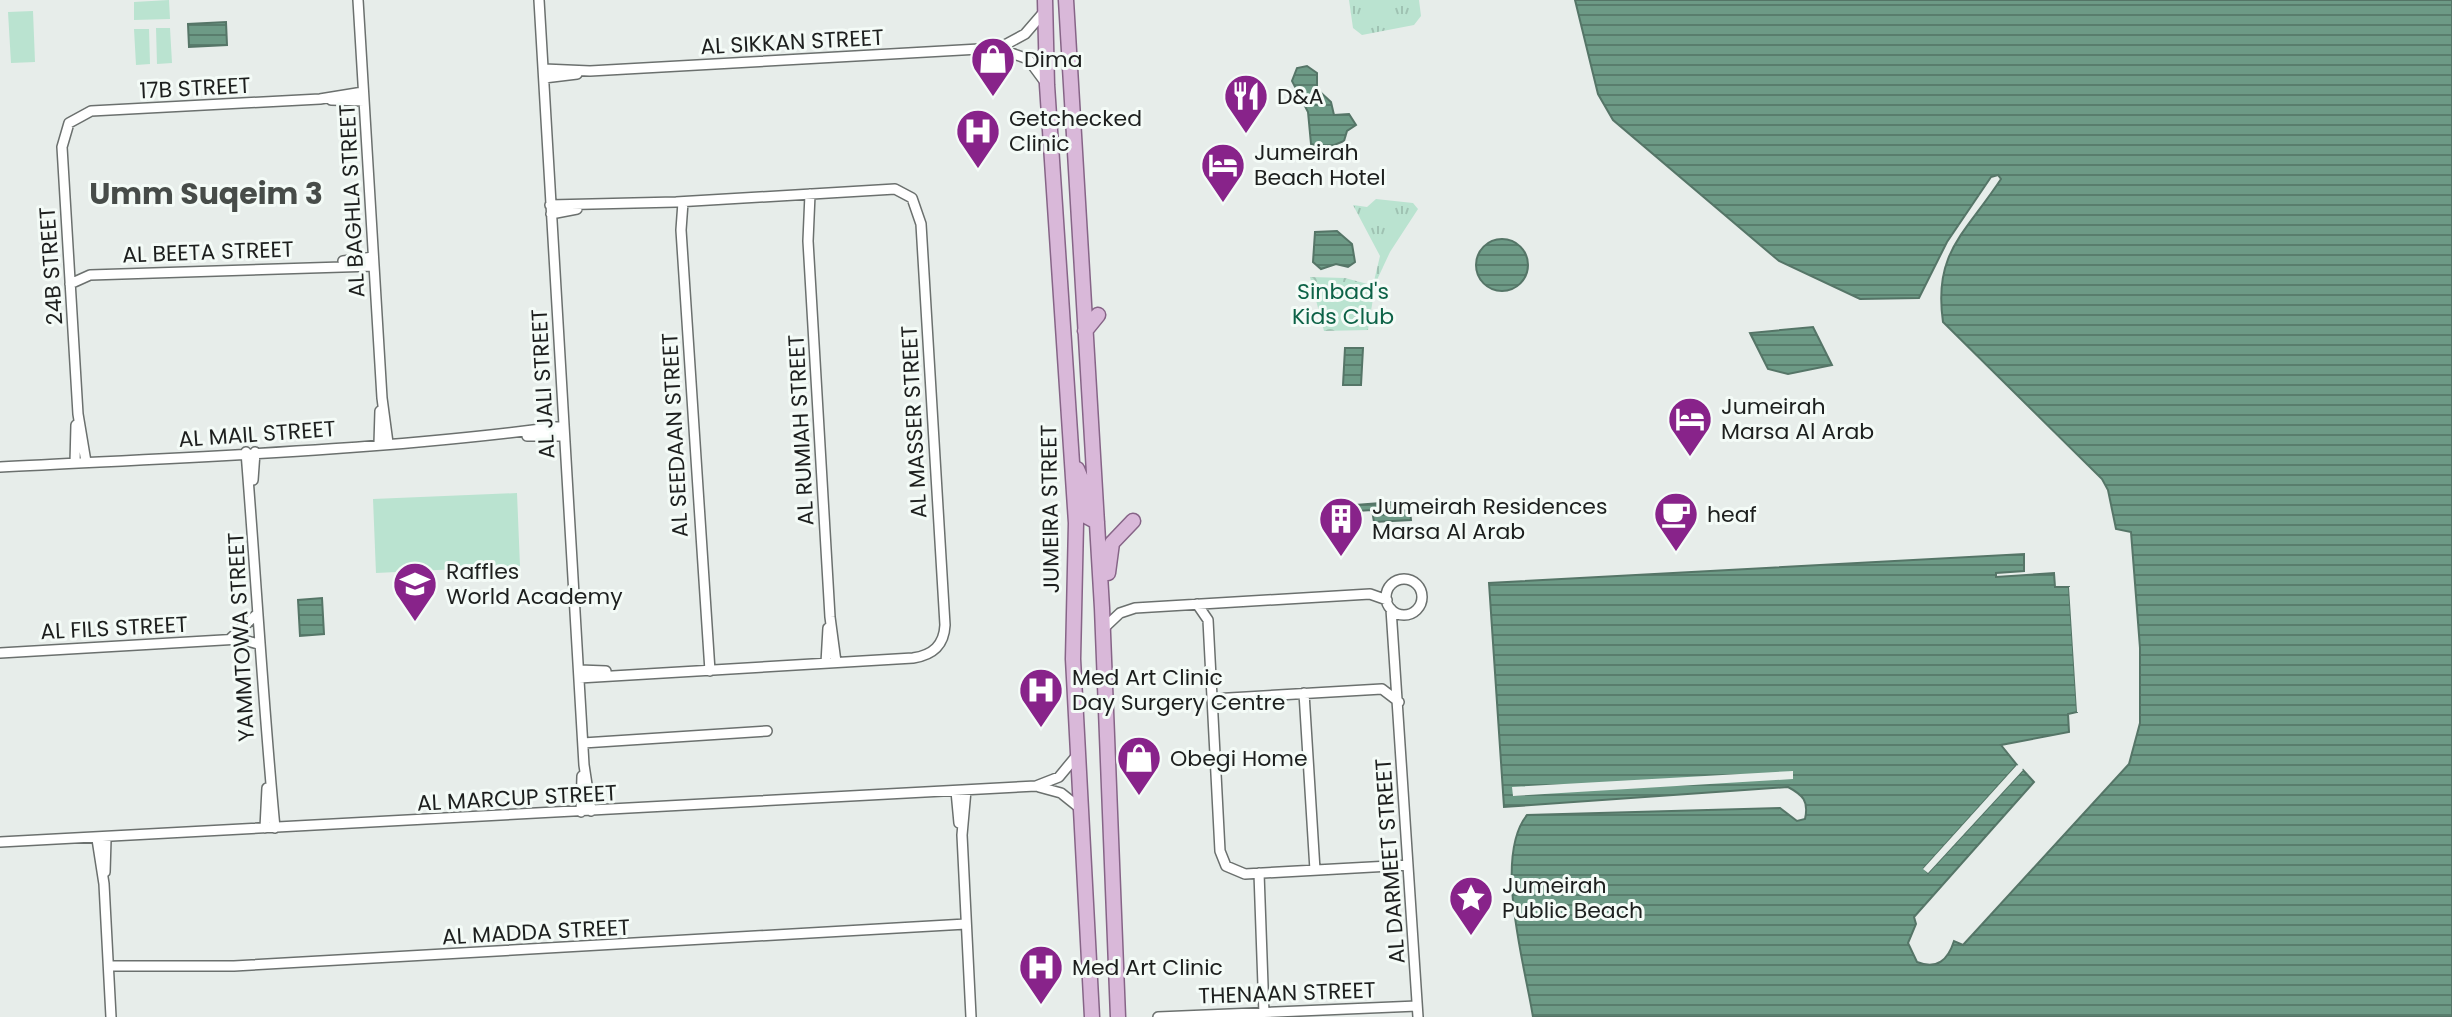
<svg xmlns="http://www.w3.org/2000/svg" width="2452" height="1017" font-family="Poppins,sans-serif">
<style>
.grass{fill:url(#grass-tufts)}
.forest{fill:url(#forest-crowns)}
.pitch{fill:#bae3d0}
.water{fill:url(#water-rules);stroke:#557567;stroke-width:2}
.pier{fill:#e7edea}
.lines{fill:none;stroke-linecap:round;stroke-linejoin:round}
.minor-casing{stroke:#6b706e;stroke-width:12}
.primary-casing{stroke:#866487;stroke-width:17}
.minor{stroke:#fff;stroke-width:9}
.primary{stroke:#d9b8d9;stroke-width:14}
.labels{text-anchor:middle;dominant-baseline:central;stroke-width:6;stroke-linejoin:round;paint-order:stroke}
.street-label{font-size:22px;fill:#1d1f1e;stroke:#f4fbf7}
.poi-label{font-size:22px;fill:#1d1f1e;stroke:#f4fbf7;text-anchor:start}
.park-label{font-size:22px;fill:#0d6247;stroke:#f4fbf7}
.district-label{font-size:30px;font-weight:bold;fill:#474c49;stroke:#f4fbf7}
</style>
<defs>
<pattern id="grass-tufts" width="24" height="20" patternUnits="userSpaceOnUse" patternTransform="scale(2)"><rect width="24" height="20" fill="#bae3d0"/><path d="M3 7l-1-3M5 7V3M7 7l1-3M15 17l-1-3M17 17v-4M19 17l1-3" fill="none" stroke="#9fc2b2"/></pattern>
<pattern id="forest-crowns" width="20" height="18" patternUnits="userSpaceOnUse" patternTransform="scale(2)"><rect width="20" height="18" fill="#bae3d0"/><path d="M2 6a3 3 0 1 1 6 0M12 15a3 3 0 1 1 6 0" fill="none" stroke="#9fc2b2"/></pattern>
<pattern id="water-rules" width="6" height="5" patternUnits="userSpaceOnUse" patternTransform="scale(2)"><rect width="6" height="5" fill="#6d9a86"/><path d="M0 2.5h6" fill="none" stroke="#597d6d"/></pattern>
</defs>
<rect width="100%" height="100%" fill="#e7edea"/>
<!-- grass -->
<path class="grass" d="M1349,0H1419L1421,16L1414,25L1362,35L1353,28Z
M1376,199L1413,203L1418,209L1390,252L1376,282L1374,281L1380,256L1353,205L1367,207Z"/>
<!-- forest -->
<path class="forest" d="M1310,277L1345,278L1375,286L1368,330L1324,331Z"/>
<!-- pitch -->
<path class="pitch" d="M169,0L170,19L134,20V2Z
M33,11L35,62L11,63L8,12Z
M156,28H170L172,63L157,64Z
M134,29H149L150,64L136,65Z
M517,493L520,566L376,573L373,499Z"/>
<!-- water -->
<path class="water" d="M1575,0H2452V1017H1533C1525,966 1493,857 1527,815L1780,808L1797,821L1805,819C1809,801 1803,795 1788,787L1504,807L1489,583L2024,554V571L1996,573V577L2054,573L2055,587H2069L2077,712L2068,714L2069,732L2001,745L2017,765L1924,868L1928,873L2023,770L2034,782L1914,917L1916,924L1908,943L1917,962C1937,970 1948,960 1954,941L1963,945L2129,764L2140,723V648L2131,532L2116,529L2108,490L2102,479L1943,322C1933,252 1965,234 2001,179L1998,175L1991,177L1947,242L1919,298L1860,299L1779,261L1613,120L1598,94Z
M226,22L227,45L189,47L188,24Z
M1307,66L1317,73V89L1331,102L1334,115L1349,114L1356,125L1347,131L1344,141L1327,148L1311,144L1308,112L1292,81L1297,68Z
M1337,231L1352,244L1355,262L1348,267L1336,264L1321,269L1313,262L1315,232Z
M1476 265a26 26 0 1 1 52 0a26 26 0 1 1-52 0Z
M1813,327L1832,365L1788,374L1768,369L1750,333Z
M1345,348H1363L1361,385H1343Z
M1393,502L1394,511L1410,510L1411,520L1374,522L1372,510L1357,511L1356,505Z
M322,598L324,634L300,636L298,600Z"/>
<!-- pier -->
<path class="pier" d="M2069,587H2073L2081,712H2077Z
M2017,765L2023,770L1928,873L1923,869Z
M1793,771V779L1513,796L1512,787Z"/>
<g class="lines">
<!-- minor casing -->
<g class="minor-casing">
<path id="minor" d="M358,0L382,398L388,443
M539,0L584,765L591,811
M1001,47L1025,34L1044,12
M544,69L590,71L997,48L1028,59L1045,82
M544,78L577,74
M331,100L364,101
M810,194L808,241L830,617L836,662
M683,202L681,230L710,671
M550,205L676,202L895,189L912,198L921,224L945,625C944,645 933,655 913,658L579,678
M551,214L577,209
M343,261L373,257
M70,284L90,275L374,266
M527,436H564
M379,444L380,411
M246,452C256,577 263,703 275,828
M86,462L78,414L62,147L69,123L91,111L320,99L363,92
M75,463L76,425
M0,467C188,457 378,451 564,426
M253,480L255,452
M1386 597a18 18 0 1 1 36 0a18 18 0 1 1-36 0Z
M1197,604L1208,620L1220,851L1226,866L1245,874L1408,865
M1391,609L1418,1017
M1103,629L1120,613L1135,608L1370,594L1387,600
M230,639L256,615
M0,653L240,639L258,644
M826,663L828,628
M579,670L606,671
M1304,693L1315,870
M1212,699L1382,689L1399,702
M583,743L767,731
M1039,787L1061,793L1081,809
M966,790L962,835L971,1017
M956,791L959,823
M581,812L582,776
M265,828L267,788
M97,839L104,884L111,1017
M0,842L1036,786L1059,777L1078,754
M105,872L106,839
M1259,873L1264,1014
M109,966H234L966,924
M1158,1017L1417,1006"/>
</g>
<!-- primary casing -->
<g class="primary-casing">
<path id="primary" d="M1045,0L1047,85L1076,523L1073,659L1092,1017
M1066,0L1102,608L1118,1017
M1085,331L1098,315
M1077,469L1084,486L1086,516L1097,522
M1108,573L1112,543L1133,521"/>
</g>
<!-- minor -->
<use href="#minor" class="minor"/>
<!-- primary -->
<use href="#primary" class="primary"/>
</g>
<!-- icons -->
<defs>
<g id="shop-pin" transform="scale(2.3)"><path d="M0 17L-7.5 6A9.5 9.5 0 1 1 7.5 6Z" fill="#88238a" stroke="#f4fbf7"/><path d="M-5-2.5h2.3a2.7 3.5 0 0 1 5.4 0H5L5.5 6h-11ZM-1.5-2.5h3a1.5 2.3 0 0 0-3 0Z" fill="#fff"/></g>
<g id="restaurant-pin" transform="scale(2.3)"><path d="M0 17L-7.5 6A9.5 9.5 0 1 1 7.5 6Z" fill="#88238a" stroke="#f4fbf7"/><path d="M-5-6h1v4h1v-4h1v4h1v-4h1v5L-1.5 .5V6h-2V.5L-5-1ZM5-6V6H3V1.5H1.5Q1.5-4 5-6Z" fill="#fff"/></g>
<g id="hospital-pin" transform="scale(2.3)"><path d="M0 17L-7.5 6A9.5 9.5 0 1 1 7.5 6Z" fill="#88238a" stroke="#f4fbf7"/><path d="M-5-5h3v3.5h4V-5h3V5h-3V1.5h-4V5h-3Z" fill="#fff"/></g>
<g id="hotel-pin" transform="scale(2.3)"><path d="M0 17L-7.5 6A9.5 9.5 0 1 1 7.5 6Z" fill="#88238a" stroke="#f4fbf7"/><path d="M-6-4.5h1.5V1H6V5H4.5V3h-9V5H-6ZM-4 0a1.8 1.8 0 1 1 3.6 0ZM.5 0V-2.5h3Q6-2.5 6 0Z" fill="#fff"/></g>
<g id="cafe-pin" transform="scale(2.3)"><path d="M0 17L-7.5 6A9.5 9.5 0 1 1 7.5 6Z" fill="#88238a" stroke="#f4fbf7"/><path d="M-5.5-4.5H6V0H3Q3 3.5 0 3.5H-2.5Q-5.5 3.5-5.5 0ZM3-3.2v2h1.7v-2ZM-6 4.5H4V6H-6Z" fill="#fff"/></g>
<g id="building-pin" transform="scale(2.3)"><path d="M0 17L-7.5 6A9.5 9.5 0 1 1 7.5 6Z" fill="#88238a" stroke="#f4fbf7"/><path d="M-4-6H4V6H1V3H-1V6H-4ZM-2.5-4.3h1.7v1.8h-1.7ZM.8-4.3h1.7v1.8H.8ZM-2.5-1h1.7V.8h-1.7ZM.8-1h1.7V.8H.8Z" fill="#fff"/></g>
<g id="school-pin" transform="scale(2.3)"><path d="M0 17L-7.5 6A9.5 9.5 0 1 1 7.5 6Z" fill="#88238a" stroke="#f4fbf7"/><path d="M0-5L7-2L0 1L-7-2ZM-4 1L0 2.5L4 1V4Q0 6-4 4Z" fill="#fff"/></g>
<g id="sight-pin" transform="scale(2.3)"><path d="M0 17L-7.5 6A9.5 9.5 0 1 1 7.5 6Z" fill="#88238a" stroke="#f4fbf7"/><path d="M0-6L1.8-2.2L6-1.7L2.9 1.2L3.7 5.4L0 3.3L-3.7 5.4L-2.9 1.2L-6-1.7L-1.8-2.2Z" fill="#fff"/></g>
</defs>
<g fill-rule="evenodd">
<use href="#shop-pin" x="993" y="59"/>
<use href="#restaurant-pin" x="1246" y="96"/>
<use href="#hospital-pin" x="978" y="131"/>
<use href="#hotel-pin" x="1223" y="165"/>
<use href="#hotel-pin" x="1690" y="419"/>
<use href="#cafe-pin" x="1676" y="514"/>
<use href="#building-pin" x="1341" y="519"/>
<use href="#school-pin" x="415" y="584"/>
<use href="#hospital-pin" x="1041" y="690"/>
<use href="#shop-pin" x="1139" y="758"/>
<use href="#sight-pin" x="1471" y="898"/>
<use href="#hospital-pin" x="1041" y="967"/>
</g>
<g class="labels">
<!-- street labels -->
<g class="street-label">
<text transform="translate(792 42) rotate(-3)">AL SIKKAN STREET</text>
<text transform="translate(195 88) rotate(-3)">17B STREET</text>
<text transform="translate(352 201) rotate(-93)">AL BAGHLA STREET</text>
<text transform="translate(208 252) rotate(-2)">AL BEETA STREET</text>
<text transform="translate(51 266) rotate(-94)">24B STREET</text>
<text transform="translate(543 384) rotate(-93)">AL JALI STREET</text>
<text transform="translate(914 422) rotate(-93)">AL MASSER STREET</text>
<text transform="translate(801 430) rotate(-93)">AL RUMIAH STREET</text>
<text transform="translate(257 434) rotate(-4)">AL MAIL STREET</text>
<text transform="translate(675 435) rotate(-93)">AL SEEDAAN STREET</text>
<text transform="translate(1050 509) rotate(-91)">JUMEIRA STREET</text>
<text transform="translate(114 628) rotate(-3)">AL FILS STREET</text>
<text transform="translate(241 637) rotate(-93)">YAMMTOWA STREET</text>
<text transform="translate(517 798) rotate(-3)">AL MARCUP STREET</text>
<text transform="translate(1390 861) rotate(-94)">AL DARMEET STREET</text>
<text transform="translate(536 932) rotate(-3)">AL MADDA STREET</text>
<text transform="translate(1287 993) rotate(-2)">THENAAN STREET</text>
</g>
<!-- poi labels -->
<g class="poi-label">
<text x="1024" y="59">Dima</text>
<text x="1277" y="96">D&amp;A</text>
<text x="1009" y="118">Getchecked<tspan x="1009" dy="25">Clinic</tspan></text>
<text x="1254" y="152">Jumeirah<tspan x="1254" dy="25">Beach Hotel</tspan></text>
<text x="1721" y="406">Jumeirah<tspan x="1721" dy="25">Marsa Al Arab</tspan></text>
<text x="1372" y="506">Jumeirah Residences<tspan x="1372" dy="25">Marsa Al Arab</tspan></text>
<text x="1707" y="514">heaf</text>
<text x="446" y="571">Raffles<tspan x="446" dy="25">World Academy</tspan></text>
<text x="1072" y="677">Med Art Clinic<tspan x="1072" dy="25">Day Surgery Centre</tspan></text>
<text x="1170" y="758">Obegi Home</text>
<text x="1502" y="885">Jumeirah<tspan x="1502" dy="25">Public Beach</tspan></text>
<text x="1072" y="967">Med Art Clinic</text>
</g>
<!-- park labels -->
<g class="park-label">
<text x="1343" y="291">Sinbad's<tspan x="1343" dy="25">Kids Club</tspan></text>
</g>
<!-- district labels -->
<g class="district-label">
<text x="206" y="193">Umm Suqeim 3</text>
</g>
</g>
</svg>
